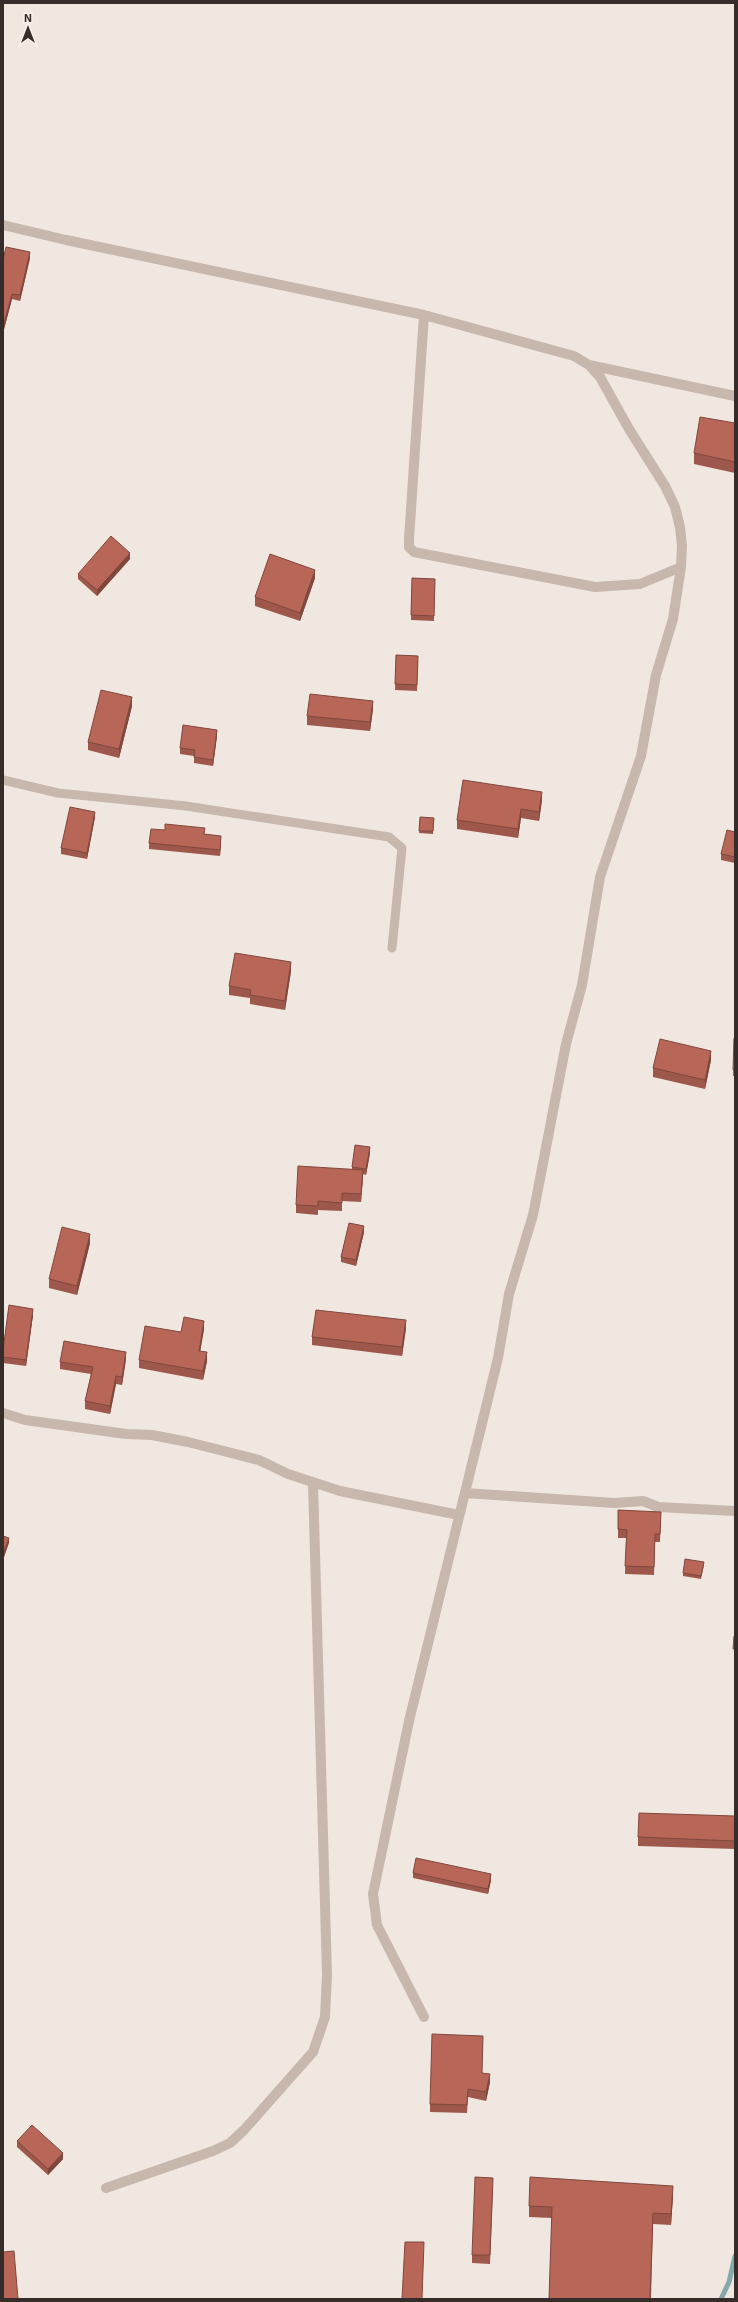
<svg xmlns="http://www.w3.org/2000/svg" width="738" height="2302" font-family="'Exo 2',sans-serif">
<style>
.lines{fill:none;stroke-linecap:round;stroke-linejoin:round}
.stream{stroke:#83aaa8;stroke-width:5}
.lane{stroke:#c7b7ad;stroke-width:9}
.street{stroke:#c7b7ad;stroke-width:10}
.wall{fill:#9d584b}
.shaded-wall{fill:#80473d}
.building{fill:#b76657;stroke:#80473d}
</style>
<rect width="100%" height="100%" fill="#f0e7e0"/>
<g class="lines">
<!-- stream -->
<path class="stream" d="M721,2299L729,2282L735,2256"/>
<!-- lane -->
<path class="lane" d="M3,780L58,793L186,806L389,837L402,848L392,948"/>
<!-- street -->
<path class="street" d="M3,225L66,240L424,315L574,356L589,365L600,377L629,429L665,486L675,507L680,527L682,546L681,567L673,619L656,675L641,756L600,877L582,985L566,1044L533,1215L509,1294L498,1358L409,1721L373,1894L377,1925L424,2017
M424,315L409,539V547L414,552L595,587L640,584L681,567
M589,365L735,396
M3,1413L25,1420L126,1434L152,1435L188,1442L259,1460L288,1474L340,1491L459,1515
M465,1493L614,1503L643,1501L658,1507L735,1511
M106,2188L213,2151L230,2143L244,2130L313,2052L325,2017L327,1975L313,1483"/>
</g>
<!-- wall -->
<path class="wall" d="M30,258L20,301L12,299L3,333V260Z
M735,423V473L694,464V453Z
M130,559L97,596L78,579V574Z
M315,578L300,621L255,606V597Z
M412,578L435,579L434,621L411,620Z
M396,655L418,656L417,691L395,690Z
M132,706L119,758L88,750V742Z
M373,709L370,731L307,725V716Z
M217,736L213,766L194,763V756L180,754V748Z
M542,800L539,821L521,818L518,838L457,829V820Z
M95,817L87,859L61,854V848Z
M420,817L434,818L433,834L419,833Z
M735,832V863L721,860V854Z
M205,834L221,842L220,856L149,849V843Z
M291,971L285,1010L250,1004V998L229,995V986Z
M734,1038H735V1076H733Z
M711,1060L705,1089L653,1077V1068Z
M370,1153L366,1175L363,1174L361,1202L342,1201V1211L318,1210V1215L296,1213V1205L352,1169V1167Z
M364,1232L356,1266L341,1262V1257Z
M90,1243L77,1295L49,1288V1279Z
M33,1315L26,1366L3,1363V1350Z
M406,1328L402,1356L312,1345V1337Z
M204,1329L200,1351L207,1361L203,1380L139,1368V1360L181,1332Z
M126,1359L122,1385L116,1384L110,1414L85,1409V1401L91,1374L60,1369V1362Z
M618,1510L661,1520L660,1542H655L654,1575L625,1574L626,1538H618Z
M704,1565L701,1579L683,1576V1573Z
M735,1816V1849L638,1846V1837Z
M413,1873L491,1880L488,1894L413,1878Z
M482,2073L490,2082L486,2101L468,2097L467,2113L430,2112V2104Z
M17,2141L63,2159L48,2175L17,2147Z
M493,2186L490,2264L472,2263V2255Z
M673,2196L671,2225L653,2224L651,2299H549L552,2218L529,2217V2206Z"/>
<!-- shaded-wall -->
<path class="shaded-wall" d="M30,252V258L20,301V295Z
M12,294V299L3,333V327Z
M130,553V559L97,596V590Z
M315,570V578L300,621V613Z
M132,697V706L119,758V749Z
M373,701V709L370,731V722Z
M217,730V736L213,766V760Z
M542,792V800L539,821V812Z
M521,809V818L518,838V829Z
M95,812V817L87,859V853Z
M221,836V842L220,856V850Z
M291,962V971L285,1010V1001Z
M711,1051V1060L705,1089V1080Z
M370,1147V1153L366,1175V1169Z
M363,1170V1178L361,1202V1194Z
M364,1226V1232L356,1266V1260Z
M90,1234V1243L77,1295V1286Z
M33,1309V1315L26,1366V1360Z
M406,1320V1328L402,1356V1347Z
M204,1321V1329L199,1359V1351Z
M126,1352V1359L122,1385V1377Z
M207,1352V1361L203,1380V1371Z
M116,1376V1384L110,1414V1406Z
M9,1538V1543L3,1560V1554Z
M491,1874V1880L488,1894V1889Z
M490,2074V2082L486,2101V2092Z
M63,2153V2159L48,2175V2169Z
M673,2186V2196L671,2225V2214Z"/>
<!-- building -->
<path class="building" d="M6,247L30,252L20,295L12,294L3,327V260Z
M700,417L735,423V462L694,453Z
M111,536L130,553L97,590L78,574Z
M270,554L315,570L300,613L255,597Z
M412,578L435,579L434,616L411,615Z
M396,655L418,656L417,685L395,684Z
M101,690L132,697L119,749L88,742Z
M310,694L373,701L370,722L307,716Z
M183,725L217,730L213,760L194,757L195,750L180,748Z
M463,780L542,792L539,812L521,809L518,829L457,820Z
M70,807L95,812L87,853L61,848Z
M420,817L434,818L433,831H419Z
M165,824L205,828L204,834L221,836L220,850L149,843L151,829L165,830Z
M727,830L735,832V857L721,854Z
M235,953L291,962L285,1001L250,995L251,990L229,986Z
M734,1038H735V1070H733Z
M660,1039L711,1051L705,1080L653,1068Z
M355,1145L370,1147L366,1169L352,1167Z
M298,1166L363,1170L361,1194L342,1193V1203L318,1201V1206L296,1205Z
M349,1223L364,1226L356,1260L341,1257Z
M62,1227L90,1234L77,1286L49,1279Z
M9,1305L33,1309L26,1360L3,1357V1350Z
M316,1310L406,1320L402,1347L312,1337Z
M184,1317L204,1321L199,1351L207,1352L203,1371L139,1360L145,1326L181,1332Z
M64,1341L126,1352L122,1377L116,1376L110,1406L85,1401L93,1367L60,1362Z
M618,1510L661,1512L660,1534H655L654,1567L625,1566L627,1530L618,1529Z
M3,1536L9,1538L3,1554Z
M685,1559L704,1562L701,1576L683,1573Z
M734,1636H735V1649H733Z
M639,1813L735,1816V1841L638,1837Z
M416,1858L491,1874L488,1889L413,1873Z
M432,2034L483,2036L482,2073L490,2074L486,2092L468,2089L467,2105L430,2104Z
M32,2125L63,2153L48,2169L17,2141Z
M475,2177L493,2178L490,2255H472Z
M530,2177L673,2186L671,2214L653,2213L650,2299H549L552,2207L529,2206Z
M405,2242H424L422,2299H402Z
M14,2251L18,2299H3V2252Z"/>
<!-- border -->
<rect width="738" height="2302" fill="none" stroke="#362d2b" stroke-width="8"/>
<!-- north arrow -->
<g transform="translate(28 28)" stroke="#f8f1ec" stroke-width="3" paint-order="stroke">
<path d="M0-3L7 15L0 10L-7 15Z" fill="#362d2b"/>
<text y="-6" font-size="11" font-weight="bold" text-anchor="middle" fill="#362d2b">N</text>
</g>
</svg>
